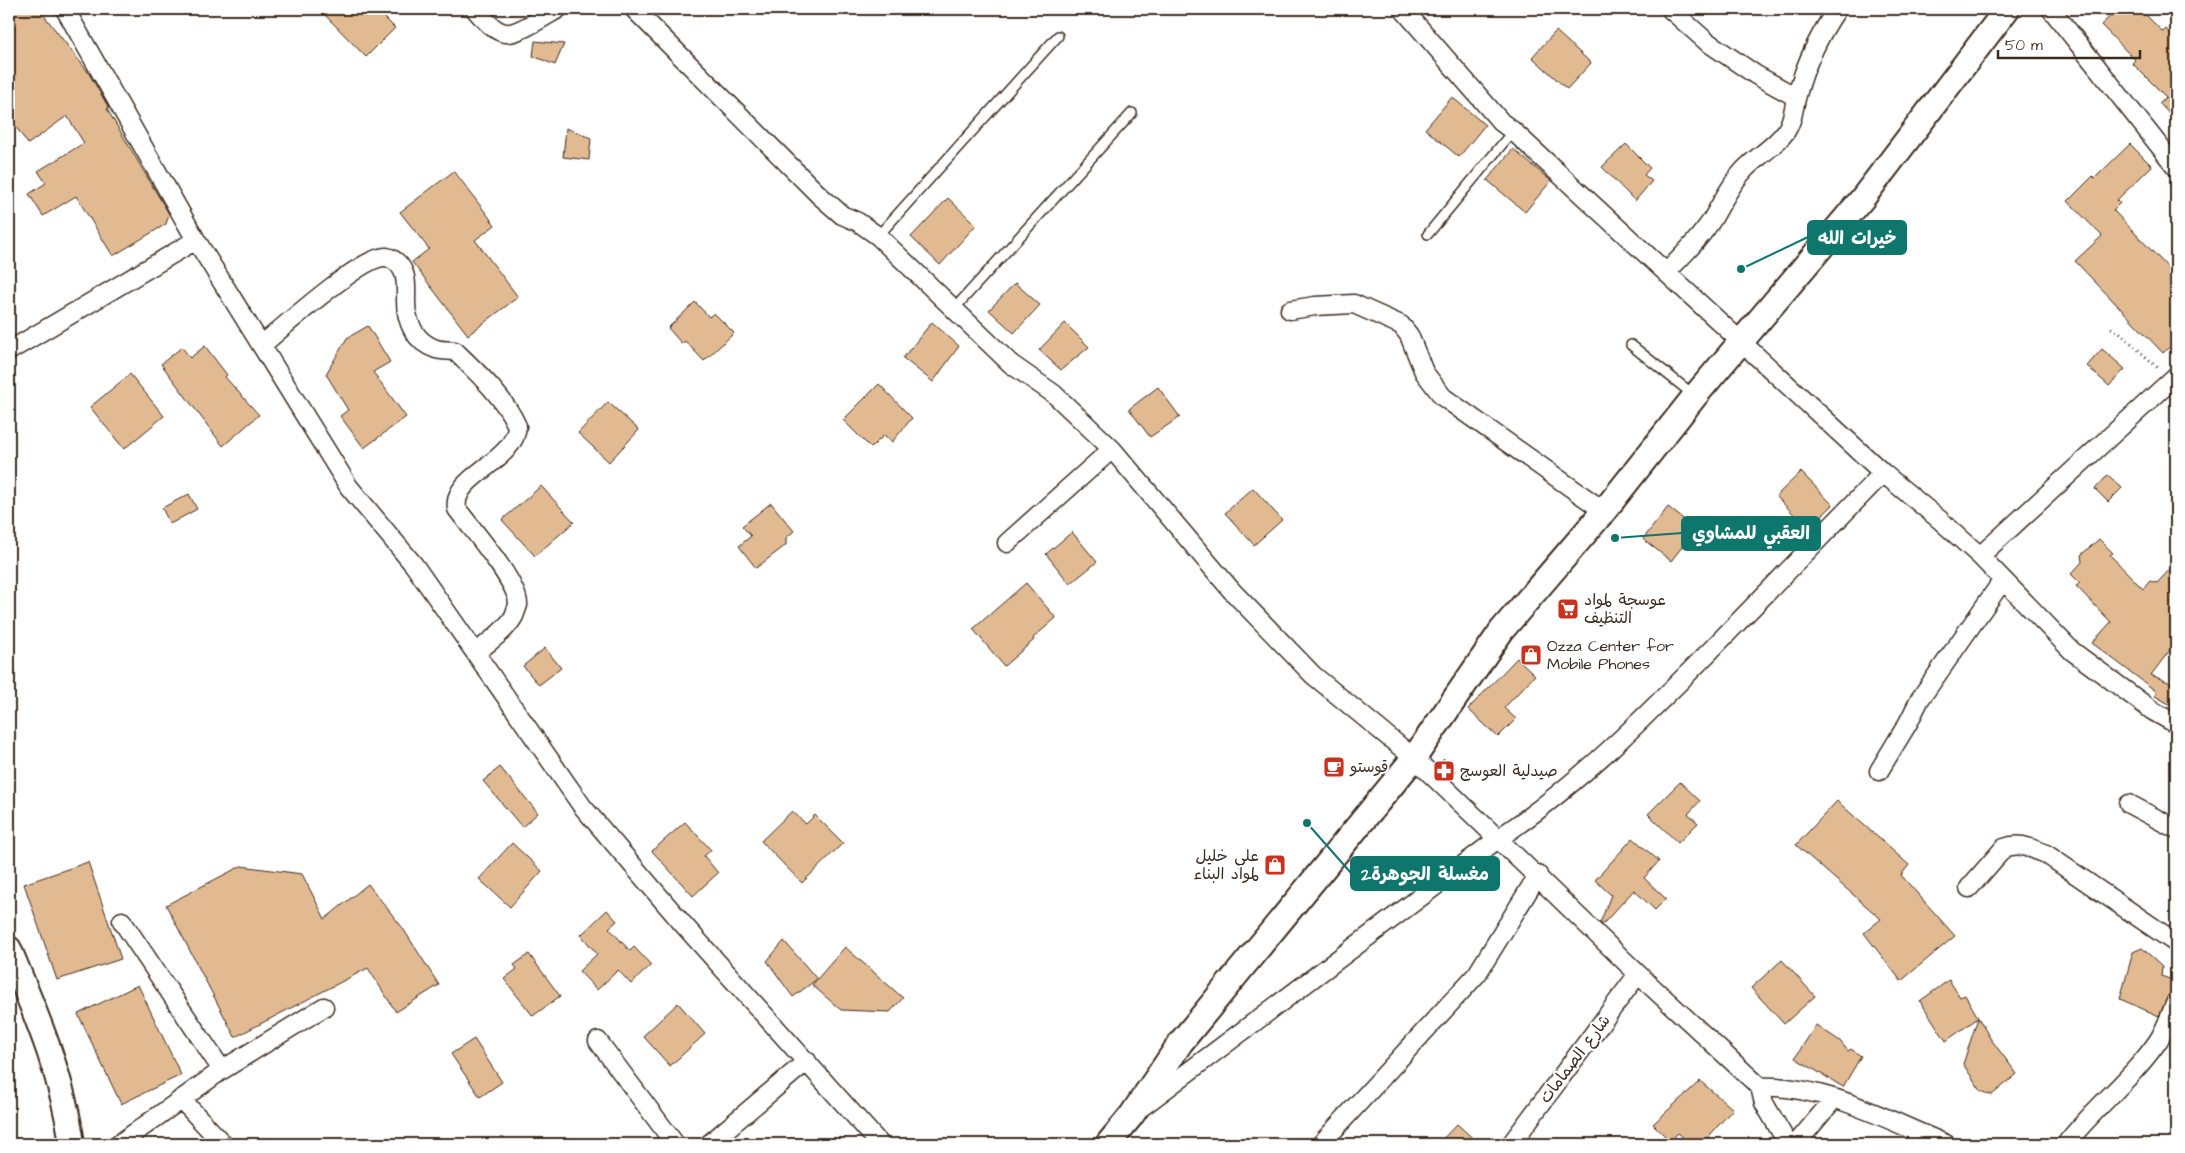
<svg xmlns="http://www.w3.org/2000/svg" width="2185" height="1153" font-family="'Architects Daughter','Playpen Sans Arabic',sans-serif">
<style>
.building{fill:#e2ba92;stroke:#3b2a1e}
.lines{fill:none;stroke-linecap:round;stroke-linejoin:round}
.lane-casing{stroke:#3b2a1e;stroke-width:12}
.street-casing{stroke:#3b2a1e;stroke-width:21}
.secondary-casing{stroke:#3b2a1e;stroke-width:28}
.path{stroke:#3b2a1e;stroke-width:3;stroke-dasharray:1 4;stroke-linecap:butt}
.lane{stroke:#fff;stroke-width:9}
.street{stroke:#fff;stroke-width:18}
.secondary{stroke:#fff;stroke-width:24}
.labels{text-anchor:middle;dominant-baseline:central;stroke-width:4;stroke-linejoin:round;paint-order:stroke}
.poi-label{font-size:16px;fill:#3b2a1e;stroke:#fff;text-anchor:start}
.street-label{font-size:16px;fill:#3b2a1e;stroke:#fff}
.leader{fill:none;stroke:#0f766e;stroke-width:2}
.callout-dot{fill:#0f766e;stroke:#fff;stroke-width:2}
.callout{fill:#0f766e;stroke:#0f766e;stroke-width:2}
.callout-label{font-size:18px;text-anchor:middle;font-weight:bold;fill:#fff}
</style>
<rect width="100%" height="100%" fill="#fff"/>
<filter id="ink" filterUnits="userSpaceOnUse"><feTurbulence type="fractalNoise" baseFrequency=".02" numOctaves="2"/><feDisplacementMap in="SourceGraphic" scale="10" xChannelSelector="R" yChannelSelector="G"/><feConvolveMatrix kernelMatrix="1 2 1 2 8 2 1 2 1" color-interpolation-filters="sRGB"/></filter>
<g filter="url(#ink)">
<!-- building -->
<path class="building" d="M9,9H39L88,72L109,108L107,109L169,214L166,224L113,256L76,196L43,216L29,194L46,183L38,171L84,143L67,116L28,144L9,117Z
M319,9H376L395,28L366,57Z
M2118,9H2140L2163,32L2166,29L2176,39V121L2159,103L2166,97L2132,63L2135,60L2101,25Z
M1556,31L1591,63L1567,89L1532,57Z
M535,41L564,44L555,65L533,56Z
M1452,97L1485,125L1459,157L1425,129Z
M566,128L591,138L589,160L563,157Z
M1626,144L1650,168L1644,175L1652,181L1635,201L1602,167Z
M2130,144L2152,166L2117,200L2120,203L2113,210L2176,276V341L2163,353L2075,261L2102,236L2068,201L2093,176L2095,178Z
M1513,149L1551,181L1525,212L1487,180Z
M454,171L495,225L475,240L518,297L468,335L412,262L429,249L400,212Z
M948,198L976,225L940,265L911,237Z
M1015,283L1040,305L1014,333L989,310Z
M695,302L709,317L714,313L734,333L704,361L685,341L682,344L668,328Z
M932,322L959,346L933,382L903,358Z
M1065,323L1089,347L1061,370L1039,350Z
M368,326L390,362L373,372L406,417L364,448L340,416L348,410L326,374L347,338Z
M205,346L227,375L225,377L259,415L223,446L161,364L182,347L190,358Z
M2102,349L2125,369L2109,386L2087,366Z
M130,374L164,416L124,449L90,407Z
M879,384L912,418L892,442L884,435L871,448L843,420Z
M1158,387L1180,417L1150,437L1129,409Z
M608,402L639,430L609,462L578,433Z
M1801,472L1833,505L1808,529L1776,496Z
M2108,475L2122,488L2108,502L2095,489Z
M541,486L574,522L535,556L502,520Z
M1253,488L1282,520L1254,545L1225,513Z
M189,494L197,509L170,524L162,508Z
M771,503L794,531L786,538V545L756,568L739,546L751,536L742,526Z
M1668,507L1696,529L1671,561L1643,539Z
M1072,532L1097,562L1070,584L1046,554Z
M2099,539L2113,553L2110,555L2143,589L2150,581L2157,583L2176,563V642L2151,675L2176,685V708L2155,696L2157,692L2092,643L2111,622L2076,586L2080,583L2071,574L2082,562L2081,555Z
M1026,583L1056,618L1033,638L1034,640L1004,666L973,629Z
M545,648L561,668L539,685L523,666Z
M1517,658L1535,675L1504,708L1516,719L1498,737L1468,709Z
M1444,759L1455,771L1449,777L1437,766Z
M500,767L538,813L522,827L483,781Z
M1680,782L1700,801L1688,814L1698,823L1678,843L1648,814Z
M1837,801L1909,865L1901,875L1955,936L1901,981L1864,933L1881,919L1796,845Z
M792,811L806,824L815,815L843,843L802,883L761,841Z
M685,822L711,850L704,856L718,873L693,896L652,851Z
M1633,838L1659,861L1644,878L1666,899L1655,910L1634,890L1602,925L1600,923L1611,895L1595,880Z
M512,843L542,871L510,907L479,879Z
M88,862L121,959L57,980L24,884Z
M241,866L302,874L325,919L368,884L402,927L439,985L396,1012L368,968L235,1037L166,905Z
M607,910L617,921L609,928L630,951L634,947L651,965L631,984L618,970L597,990L579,971L597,954L581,935Z
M784,941L817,979L793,997L767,961Z
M845,947L903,998L890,1012L841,1010L812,985Z
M2142,948L2162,966L2161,976L2175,981L2159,1016L2120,999L2133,952Z
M529,954L560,996L533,1016L504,979L517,969L514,965Z
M1782,960L1815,996L1784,1024L1751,988Z
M1949,980L1960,997L1965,995L1990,1038L2017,1074L1992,1095L1981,1091L1963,1064L1978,1018L1946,1041L1920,1001Z
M138,985L181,1075L121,1104L78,1014Z
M678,1003L705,1034L670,1066L643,1036Z
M1816,1025L1840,1041L1848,1051L1851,1049L1861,1056L1843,1087L1795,1058Z
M474,1039L502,1082L480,1097L451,1054Z
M1700,1081L1733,1109L1702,1144H1691L1678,1133L1670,1141L1653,1124Z
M1457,1124L1479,1144H1438Z"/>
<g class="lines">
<!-- lane casing -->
<g class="lane-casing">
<path id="lane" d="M1428,234L1513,131
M878,236L1058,36
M953,310L1132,113
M1631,345L1695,396"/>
</g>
<!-- street casing -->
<g class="street-casing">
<path id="street" d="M65,9L196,240L349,487L414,565L582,806L682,923L880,1144
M475,9C482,17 493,31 505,33C518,35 546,15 558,9
M634,9L819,195L842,215L858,222L878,236L1011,364L1054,394L1112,449L1232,591L1313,675L1414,758L1638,974L1760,1087L1764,1103L1788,1144
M1403,9L1501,122L1513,131L1883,473L1940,520L1980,556L2072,651L2153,711L2176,724
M1670,9L1706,41L1756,75L1796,97
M2051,9L2176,167
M1666,273C1682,256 1700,239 1713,218C1723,201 1730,185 1744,170C1757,156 1775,147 1786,131C1794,119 1793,108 1797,95C1805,65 1820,34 1837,9
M1290,310L1315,306L1354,304L1401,325L1409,335L1424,372L1443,397L1604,511
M262,345C282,328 363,255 386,257C393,258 400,264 403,271C407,279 406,291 406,301C406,322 415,342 436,349C442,351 449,350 455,351C478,373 504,397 517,426C515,463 451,475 457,509C471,528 519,583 518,605C517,608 515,613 514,616C506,631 488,642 476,653
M9,351L196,240
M1007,543L1112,449
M1980,556L2176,376
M1879,771L1908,723L1920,699L2003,580
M2129,804L2176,829
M1969,888L2004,848C2020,842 2030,848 2046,854L2176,943
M122,921L222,1070
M598,1041L675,1144
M1760,1087C1824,1084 1889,1121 1946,1144
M181,1099L223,1144
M1143,1106L1499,838C1578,785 1644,718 1711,650C1768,591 1825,532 1883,473
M119,1144L222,1070L324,1007
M709,1144L807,1061
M1321,1144L1477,974L1538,875
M1511,1144L1638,974
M1796,1144L1833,1100
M2066,1144C2094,1108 2132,1079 2158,1041C2166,1029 2170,1015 2176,1002"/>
</g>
<!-- secondary casing -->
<g class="secondary-casing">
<path id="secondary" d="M9,949C35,1012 63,1076 72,1144
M1108,1144L1131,1116L1181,1042L1414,758L1502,630L1604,511L1695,396L1862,199L2007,9"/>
</g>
<!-- path -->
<path class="path" d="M2111,328L2119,332L2158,368"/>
<!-- lane -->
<use href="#lane" class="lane"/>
<!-- street -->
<use href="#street" class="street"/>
<!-- secondary -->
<use href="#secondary" class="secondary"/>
</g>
</g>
<!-- icons -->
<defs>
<g id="supermarket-square" transform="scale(1.125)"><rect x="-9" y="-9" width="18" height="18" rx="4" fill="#c8321e" stroke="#fff"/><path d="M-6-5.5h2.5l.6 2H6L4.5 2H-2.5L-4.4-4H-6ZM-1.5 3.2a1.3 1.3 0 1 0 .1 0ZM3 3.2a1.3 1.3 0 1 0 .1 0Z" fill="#fff"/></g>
<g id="shop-square" transform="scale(1.125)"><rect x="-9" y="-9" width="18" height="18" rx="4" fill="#c8321e" stroke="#fff"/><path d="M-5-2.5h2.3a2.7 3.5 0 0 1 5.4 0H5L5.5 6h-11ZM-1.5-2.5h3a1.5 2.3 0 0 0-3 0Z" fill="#fff"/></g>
<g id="cafe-square" transform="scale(1.125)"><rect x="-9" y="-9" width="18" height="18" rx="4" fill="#c8321e" stroke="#fff"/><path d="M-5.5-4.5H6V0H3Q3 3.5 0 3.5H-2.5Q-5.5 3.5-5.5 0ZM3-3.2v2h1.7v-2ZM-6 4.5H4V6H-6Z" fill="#fff"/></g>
<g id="pharmacy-square" transform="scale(1.125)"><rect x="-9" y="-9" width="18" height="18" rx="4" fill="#c8321e" stroke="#fff"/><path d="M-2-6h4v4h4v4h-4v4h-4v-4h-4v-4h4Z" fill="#fff"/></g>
</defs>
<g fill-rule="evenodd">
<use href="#supermarket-square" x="1568" y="609"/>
<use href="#shop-square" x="1531" y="655"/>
<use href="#cafe-square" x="1334" y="767"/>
<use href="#pharmacy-square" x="1444" y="771"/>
<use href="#shop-square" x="1275" y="865"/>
</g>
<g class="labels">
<!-- poi labels -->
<g class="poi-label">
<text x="1584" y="600">عوسجة لمواد<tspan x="1584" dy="18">التنظيف</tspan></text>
<text x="1547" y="646">Ozza Center for<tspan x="1547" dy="18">Mobile Phones</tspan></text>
<text x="1350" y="767">قوستو</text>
<text x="1460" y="771">صيدلية العوسج</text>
<text x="1259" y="856" text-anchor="end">علي خليل<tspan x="1259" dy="18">لمواد البناء</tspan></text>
</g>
<!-- street labels -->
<g class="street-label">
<text transform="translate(1575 1059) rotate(-53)">شارع الصمامات</text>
</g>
</g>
<!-- callouts -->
<path class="leader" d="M1741 269L1808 237M1615 538L1682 533M1307 823L1351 873"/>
<g class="callout-dot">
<circle cx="1741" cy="269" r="5"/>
<circle cx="1615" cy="538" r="5"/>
<circle cx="1307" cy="823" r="5"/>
</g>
<g class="callout">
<rect x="1808" y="221" width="98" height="33" rx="5"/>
<rect x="1682" y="517" width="138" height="33" rx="5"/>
<rect x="1351" y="857" width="148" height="33" rx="5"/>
</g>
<g class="callout-label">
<text x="1857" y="244">خيرات الله</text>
<text x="1751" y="539">العقبي للمشاوي</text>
<text x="1425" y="880">مغسلة الجوهرة2</text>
</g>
<!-- margin -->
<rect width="2185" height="1153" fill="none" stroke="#fff" stroke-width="30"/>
<rect x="15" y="15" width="2155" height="1123" fill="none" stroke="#3b2a1e" stroke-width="2" filter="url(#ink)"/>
<!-- scale -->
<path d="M1998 50v8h142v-8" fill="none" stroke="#3b2a1e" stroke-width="2.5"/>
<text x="2005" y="50" font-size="15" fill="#3b2a1e" stroke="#ffffff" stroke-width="4" paint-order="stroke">50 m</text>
</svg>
